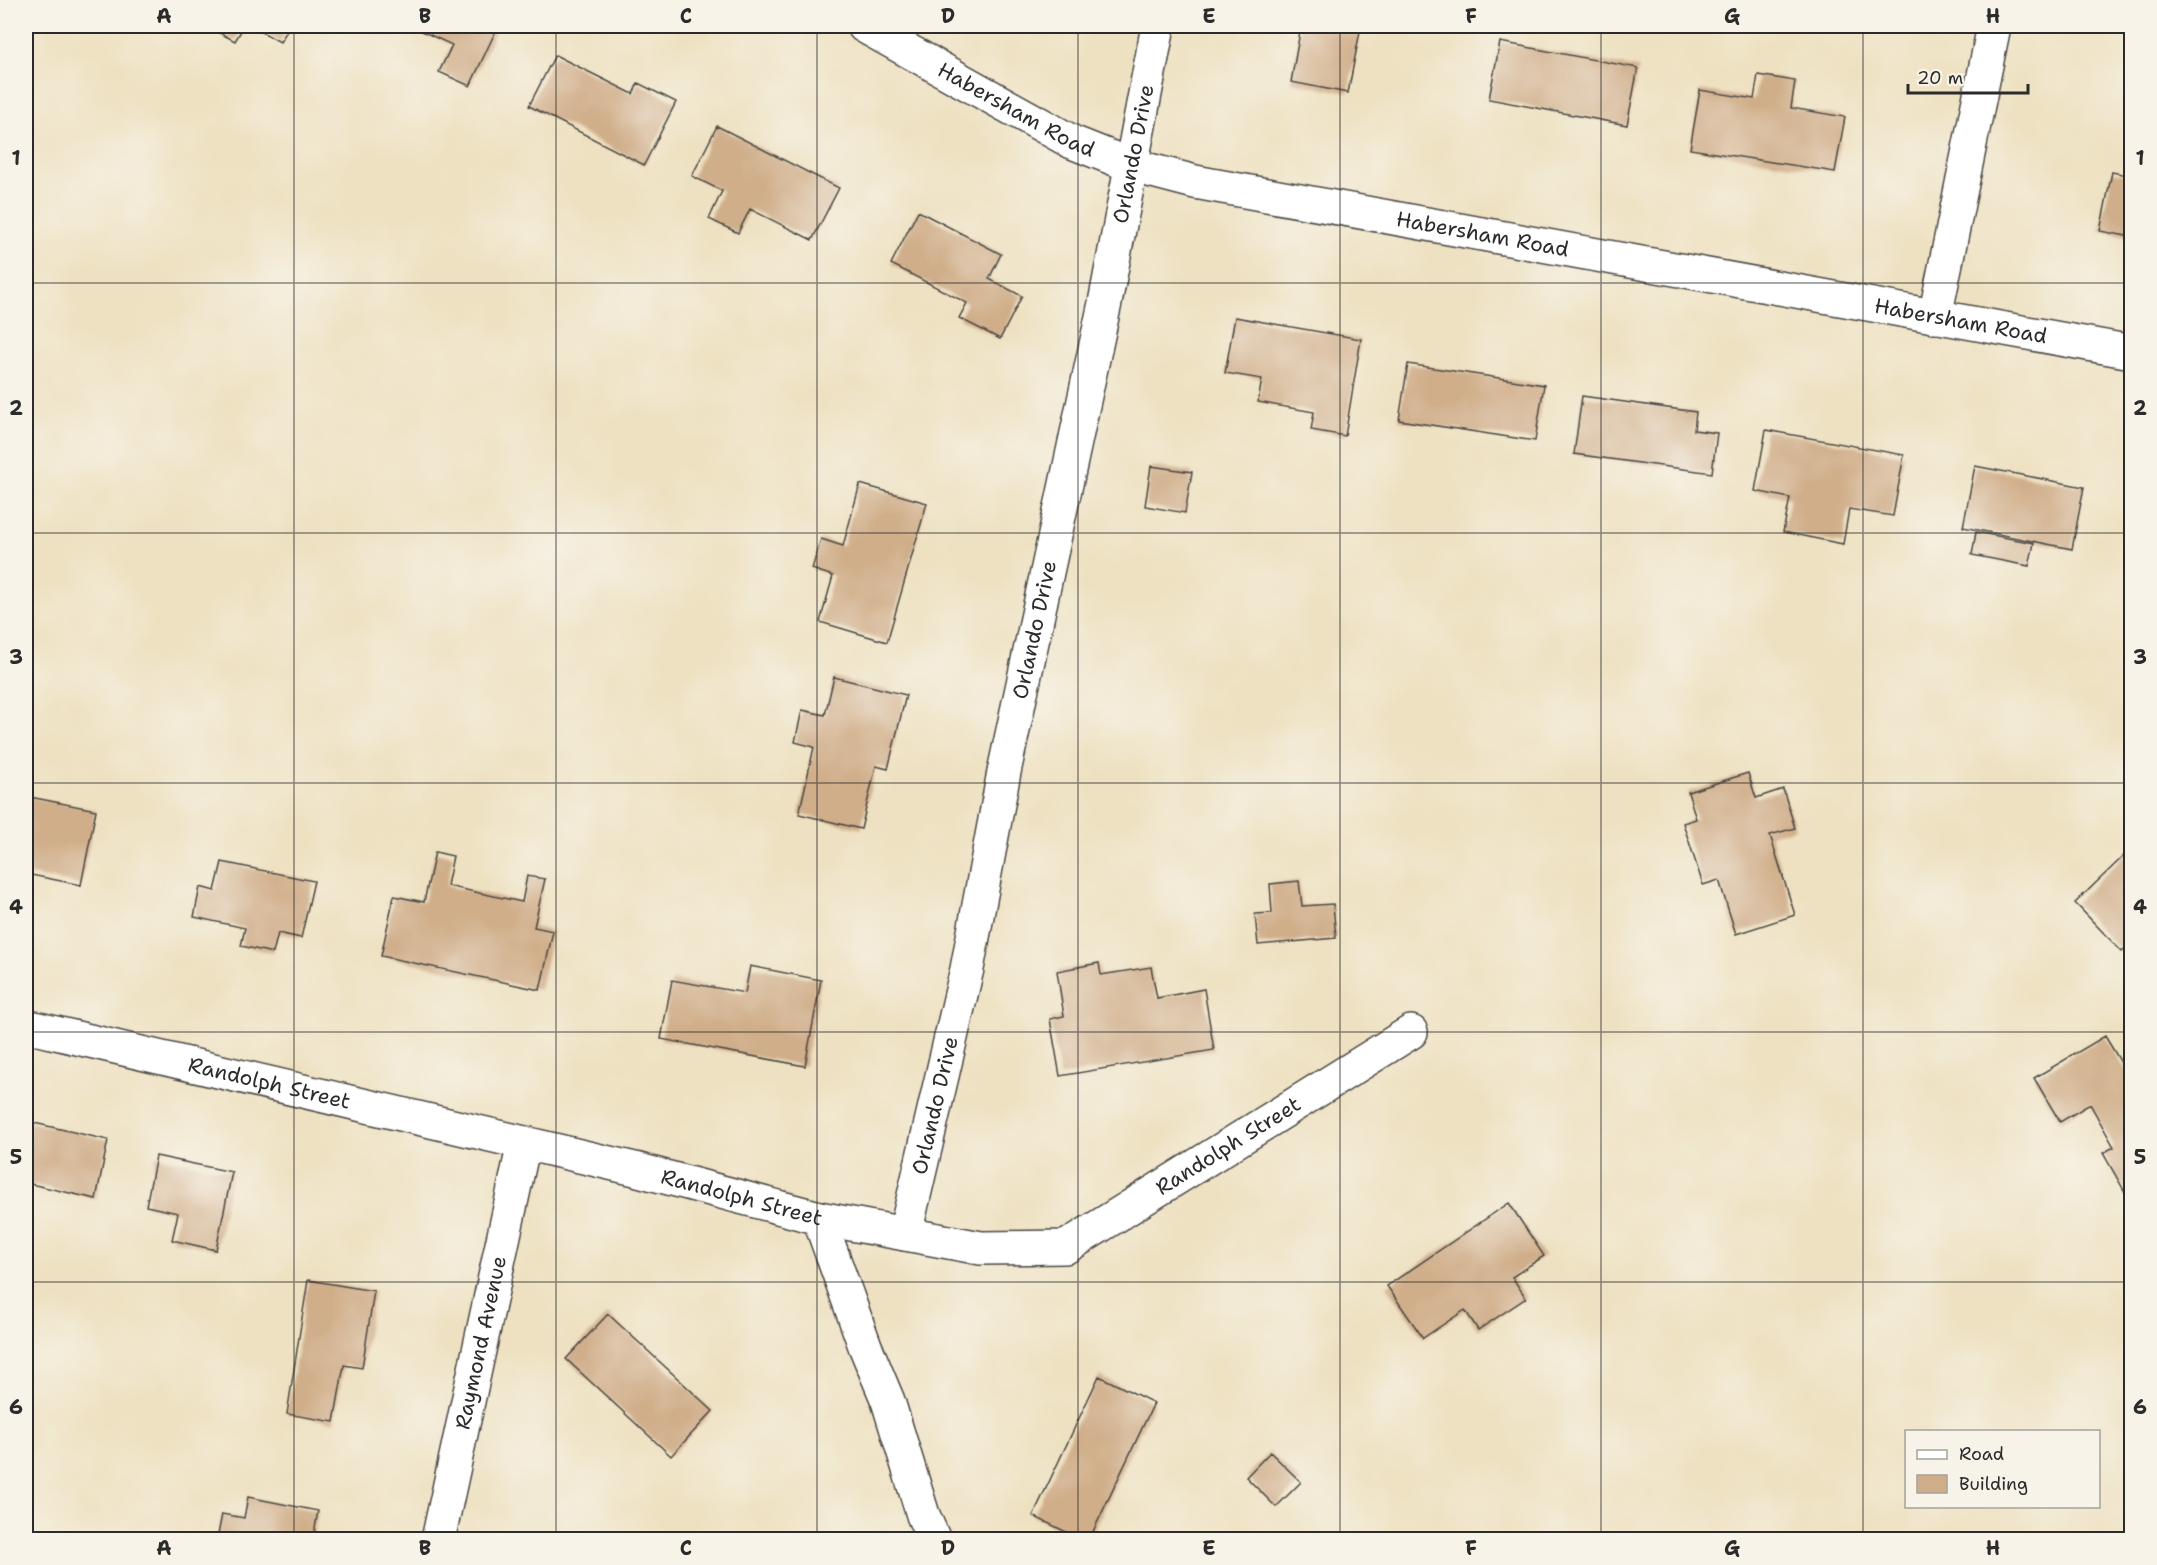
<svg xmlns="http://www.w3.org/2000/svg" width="2157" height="1565" font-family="'Shantell Sans',sans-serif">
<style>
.building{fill:#d0ae8a}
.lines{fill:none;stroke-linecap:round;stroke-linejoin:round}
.street-casing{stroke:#484642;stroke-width:36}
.street{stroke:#fff;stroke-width:33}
.grid{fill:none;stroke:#2b2b2b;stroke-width:1.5;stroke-opacity:0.55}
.labels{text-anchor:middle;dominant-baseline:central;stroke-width:5;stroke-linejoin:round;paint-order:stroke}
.street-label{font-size:21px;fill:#2b2b2b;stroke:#f7f3e8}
.neatline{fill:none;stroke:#2b2b2b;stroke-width:2}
.grid-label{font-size:20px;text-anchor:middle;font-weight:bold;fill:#2b2b2b}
</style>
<rect width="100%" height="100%" fill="#f7f3e8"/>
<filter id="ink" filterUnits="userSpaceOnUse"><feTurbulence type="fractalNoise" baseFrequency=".0167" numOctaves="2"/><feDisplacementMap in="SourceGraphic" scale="12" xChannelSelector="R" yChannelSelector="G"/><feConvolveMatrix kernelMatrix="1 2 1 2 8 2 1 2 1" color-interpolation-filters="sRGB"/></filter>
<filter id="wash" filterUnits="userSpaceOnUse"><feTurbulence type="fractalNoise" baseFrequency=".008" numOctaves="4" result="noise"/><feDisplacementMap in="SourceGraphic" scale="24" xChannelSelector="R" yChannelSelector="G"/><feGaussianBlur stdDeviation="1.35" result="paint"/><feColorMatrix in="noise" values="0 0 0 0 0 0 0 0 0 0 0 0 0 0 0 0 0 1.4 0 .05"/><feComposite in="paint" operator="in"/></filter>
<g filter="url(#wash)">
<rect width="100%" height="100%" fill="#eee1c1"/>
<g id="blocks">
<!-- building -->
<path class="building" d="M206,26H244L235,41Z
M251,26H290L280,42Z
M411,26H498L470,86L439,72L452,45Z
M1301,26H1361L1348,93L1291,82Z
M1500,42L1638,68L1627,125L1489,99Z
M555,55L633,94L638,83L676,102L644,165L529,106Z
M1758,75L1795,81L1791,108L1845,117L1835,172L1690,149L1700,90L1754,99Z
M717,126L839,188L812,240L750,209L738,233L709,219L722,191L692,176Z
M2112,172L2132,176V237L2100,231Z
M918,211L1001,254L989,279L1022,296L1000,339L959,318L967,303L891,264Z
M1235,317L1361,339L1345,436L1311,430L1314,412L1258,402L1262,379L1225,373Z
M1408,364L1544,385L1535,441L1399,420Z
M1582,396L1696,412L1694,430L1717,433L1712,473L1574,454Z
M1766,430L1904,455L1893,516L1849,509L1843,544L1783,532L1790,498L1755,491Z
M1151,466L1192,472L1185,513L1145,506Z
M1975,466L2084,487L2072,549L1963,527Z
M860,484L927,503L887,642L820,622L833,576L812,569L821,539L843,546Z
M1976,532L2034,543L2029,566L1972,555Z
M834,677L906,695L888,769L876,766L861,829L799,814L814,747L795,742L802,710L825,715Z
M1748,773L1756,798L1783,789L1795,828L1770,835L1795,915L1736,934L1719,880L1703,885L1683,823L1696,819L1688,792Z
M30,797L96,810L81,885L26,874V818Z
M2132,848V943L2122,952L2075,903Z
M435,852L453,856L447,886L522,902L527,876L545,879L534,927L553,931L540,990L381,956L394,896L424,902Z
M222,862L314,881L301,938L278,933L273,953L241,946L245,928L194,917L200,887L215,891Z
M1299,881L1302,906L1333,904L1336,938L1258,945L1255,914L1272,913L1270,884Z
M1099,963L1101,975L1151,967L1157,998L1204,989L1214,1050L1060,1076L1050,1019L1064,1016L1057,971Z
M750,966L821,980L805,1066L661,1039L672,980L745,993Z
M2105,1036L2132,1081V1188L2125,1192L2103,1153L2114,1147L2090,1104L2060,1122L2034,1078Z
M30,1122L108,1140L96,1199L26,1183V1143Z
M156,1156L232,1172L216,1250L172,1240L178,1213L146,1206Z
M1509,1203L1544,1256L1512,1277L1526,1298L1478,1330L1465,1310L1423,1338L1387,1286Z
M308,1280L374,1291L362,1368L344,1365L334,1422L287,1414Z
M608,1314L713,1411L671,1456L566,1359Z
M1099,1376L1154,1403L1089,1540H1083L1033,1516Z
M1270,1452L1301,1482L1276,1507L1246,1477Z
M248,1497L318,1511L313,1540H217L222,1514L244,1518Z"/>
</g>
</g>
<g filter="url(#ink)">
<use href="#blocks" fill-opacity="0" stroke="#484642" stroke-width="1.5"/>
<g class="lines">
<!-- street casing -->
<g class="street-casing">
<g id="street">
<path id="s1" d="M864,26L1072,142L1130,165L1195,182L2132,352"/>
<path d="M1935,317L1994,26"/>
<path id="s2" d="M26,1026L635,1169L819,1218L981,1248L1066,1247L1411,1032"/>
<path d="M819,1218L865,1346L888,1401L923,1515L934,1540"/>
<path id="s3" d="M905,1234L967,969L1004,772L1105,303L1158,26"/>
<path id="s4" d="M438,1540L524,1143"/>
</g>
</g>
<!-- street -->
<use href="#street" class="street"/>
</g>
</g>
<!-- grid -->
<path class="grid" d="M294,26V1540M556,26V1540M817,26V1540M1078,26V1540M1340,26V1540M1601,26V1540M1863,26V1540M26,283H2132M26,533H2132M26,783H2132M26,1032H2132M26,1282H2132"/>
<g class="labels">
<!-- street labels -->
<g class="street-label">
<text stroke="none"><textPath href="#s1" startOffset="174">Habersham Road</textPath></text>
<text stroke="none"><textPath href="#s3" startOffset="1104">Orlando Drive</textPath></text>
<text stroke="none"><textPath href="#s1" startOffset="660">Habersham Road</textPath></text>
<text stroke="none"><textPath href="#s1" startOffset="1146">Habersham Road</textPath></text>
<text stroke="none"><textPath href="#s3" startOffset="618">Orlando Drive</textPath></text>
<text stroke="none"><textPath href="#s2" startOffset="250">Randolph Street</textPath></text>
<text stroke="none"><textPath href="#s3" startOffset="132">Orlando Drive</textPath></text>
<text stroke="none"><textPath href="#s2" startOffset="1257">Randolph Street</textPath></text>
<text stroke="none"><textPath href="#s2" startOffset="736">Randolph Street</textPath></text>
<text stroke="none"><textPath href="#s4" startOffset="202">Raymond Avenue</textPath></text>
</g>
</g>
<!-- margin -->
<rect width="2157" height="1565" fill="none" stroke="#f7f3e8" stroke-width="66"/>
<!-- legend -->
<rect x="1905" y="1430" width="195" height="78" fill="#f7f3e8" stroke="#a5a39c" stroke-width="1.5"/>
<rect x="1917" y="1450" width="30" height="9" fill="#ffffff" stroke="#a5a39c" stroke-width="1.5"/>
<text x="1959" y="1460" font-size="18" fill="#2b2b2b">Road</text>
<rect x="1917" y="1475" width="30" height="18" fill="#d0ae8a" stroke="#a5a39c" stroke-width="1.5"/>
<text x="1959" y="1490" font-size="18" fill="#2b2b2b">Building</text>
<!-- scale -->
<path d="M1908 84v9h120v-9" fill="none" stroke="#2b2b2b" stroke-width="3"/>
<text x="1917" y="84" font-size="18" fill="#2b2b2b" stroke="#f7f3e8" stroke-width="4.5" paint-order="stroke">20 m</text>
<rect x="33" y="33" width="2091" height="1499" class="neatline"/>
<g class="grid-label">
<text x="164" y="23">A</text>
<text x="425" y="23">B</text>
<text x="686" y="23">C</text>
<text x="948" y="23">D</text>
<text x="1209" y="23">E</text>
<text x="1471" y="23">F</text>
<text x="1732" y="23">G</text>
<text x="1993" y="23">H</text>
<text x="16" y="165">1</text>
<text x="2140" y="165">1</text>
<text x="16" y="415">2</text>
<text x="2140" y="415">2</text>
<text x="16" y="664">3</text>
<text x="2140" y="664">3</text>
<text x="16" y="914">4</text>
<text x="2140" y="914">4</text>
<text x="16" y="1164">5</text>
<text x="2140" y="1164">5</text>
<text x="16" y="1414">6</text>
<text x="2140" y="1414">6</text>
<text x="164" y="1555">A</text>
<text x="425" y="1555">B</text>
<text x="686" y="1555">C</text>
<text x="948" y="1555">D</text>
<text x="1209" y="1555">E</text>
<text x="1471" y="1555">F</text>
<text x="1732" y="1555">G</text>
<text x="1993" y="1555">H</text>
</g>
</svg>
